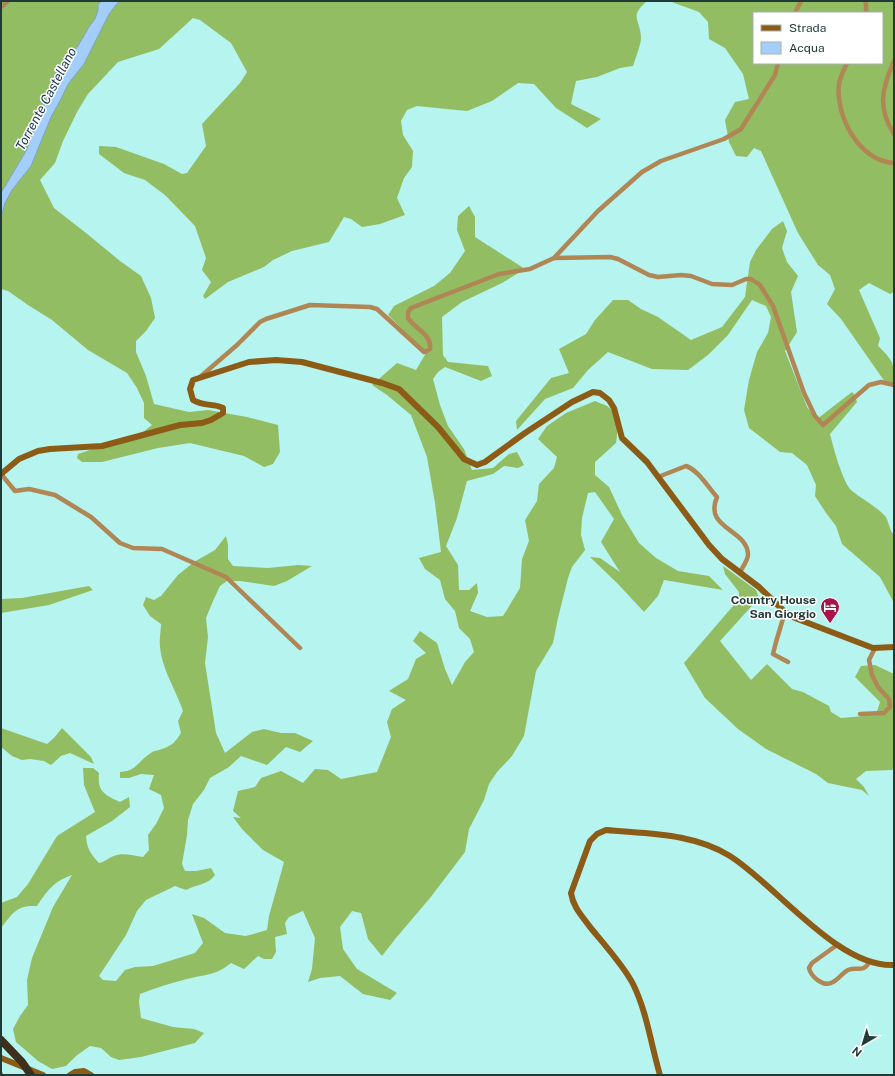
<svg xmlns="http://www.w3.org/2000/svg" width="895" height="1076" font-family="'Public Sans',sans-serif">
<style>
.forest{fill:#93bd63;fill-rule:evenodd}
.water{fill:#a4cefa;stroke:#7ca2c0}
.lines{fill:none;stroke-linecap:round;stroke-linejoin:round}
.street{stroke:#b18655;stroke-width:4.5}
.secondary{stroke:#8c5b16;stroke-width:6}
.highway-bridge{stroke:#3f2f1d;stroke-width:8}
.labels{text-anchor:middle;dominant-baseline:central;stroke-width:3;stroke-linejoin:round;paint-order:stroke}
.poi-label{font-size:12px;font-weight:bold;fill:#203a38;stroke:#fff;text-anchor:end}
.water-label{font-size:13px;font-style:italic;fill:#11304c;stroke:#fff}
</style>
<rect width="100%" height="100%" fill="#b5f4ef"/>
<!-- forest -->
<path class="forest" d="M1,1H102L98,4V10L95,19L89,27L78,46L70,56L46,100L26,151L1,193Z
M119,1H647C628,17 641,20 641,38C641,45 635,59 633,66L620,68L597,77L576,81L571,104L601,119L587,128L556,108L534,84L518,83L492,101L467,111L417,106L407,110L401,121L403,135L413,151L412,167L404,178L397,198L405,215L380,224L362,227L351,219L344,217L329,242L292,251L273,260L264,267L228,282L205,299L203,296L211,282L202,270L206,258L195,226L165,195L145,180L124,173L99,154V146L116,147L164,164L182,174L187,173L206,146L202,124L240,83L247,72L231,43L200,20L193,18L159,49L118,62L88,94L77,112L63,141L55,163L40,180L54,208L86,233L120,261L141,276L151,298L155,318L146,331L136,341V352L146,376L154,404L189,412L208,410L247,417L278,425L280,452L273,464L264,467L244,456L190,443L158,448L102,462H82L77,458L78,454L143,432L152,425L144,418V403L137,388L127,373L88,350L52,320L28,305L8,291L1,289V217L5,203L12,190L31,166L51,117L62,97L68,84L84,64L109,14Z
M669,1H894V292L890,294L869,283L859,290L880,338L878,346C895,362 894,364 894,386L885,382L841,319L827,304L835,289L830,275L818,265L798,233L761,151L754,148L747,157L736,156L729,142L725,120L735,102L749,99L743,74L725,48L709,39L708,22L699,12ZM754,13H882V63H754Z
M469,206L475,217V237L525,269L502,283L462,302L442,317L443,355L448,362L488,366L492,376L481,381L445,367L438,372L433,379L440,405L448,426L464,449L472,470L493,468L509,454L517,452L524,465L518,468L504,466L493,474L467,481L457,518L446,546L458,565L459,590H469L477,583L478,593L470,611L487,617L503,616L520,588L522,559L529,541L525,520L537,501L539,484L554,468L557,457L538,439L547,426L566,413L595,401C598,403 604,404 607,406C619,413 618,431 616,443L595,462V475L609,487L622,515L639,543L656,558L678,571L709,576L723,590L664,580L658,596L644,612L618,584L590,557L600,558L620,572L601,542L614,519L595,492L588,493L582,518L581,535L585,550L572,567L568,578L558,618L553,643L536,671L524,736L512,756L497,772L489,784L484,800L469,829L465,852L430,898L396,938L382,956L368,939L361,913L352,911L340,927L343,949L357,969L397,993L390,1000L363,994L340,976L320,978L308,982L312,969L315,938L303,911L289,917L285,923L287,934L275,937L276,952L272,959H264L258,956L244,969L231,963C215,976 206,974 187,979C171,983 155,988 140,994L139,1002L141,1018L173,1027L194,1029L204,1033L195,1043L141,1057L119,1060L111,1057L101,1048L90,1046L76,1056L66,1066L52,1069L38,1061L16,1042L13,1029L20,1016L28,1005L27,980L32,958L53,907L72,875C54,881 47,891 37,906C16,905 13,913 1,928V903L17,897L28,884L57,836L95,812L84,785L83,768H93L99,773C97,792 105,795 120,802L129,797L130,807L112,821L86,836C87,849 90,853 99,863C105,862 108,858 114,856C122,852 134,856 143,857L149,850L148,835L156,824L164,808L161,795L149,789L154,775L141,774L129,778H120V772C137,771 138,761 151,753C154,750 158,751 162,749C172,746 176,741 181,733L178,721L183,711C176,690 161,667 160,646C159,639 161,631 161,624L150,616L143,605L146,597L154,600L161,596L178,575L194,562L215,550L226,536L228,545V559L233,566L268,568L298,565L312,566L287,581L274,586L240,581H227L220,586L213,601L206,618L208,637L205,663L216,733L225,753L252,732L264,729L281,733H295L313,741L300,752L286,747L267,765L241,756L229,767L210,778L204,790L193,804L188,820L187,835L182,864L185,871H196L211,868L215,875C208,885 197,884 186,890L175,886L146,900L137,911L126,935L99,976L103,980L116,981L125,970L135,967L153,966L195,953L203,943L192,914L204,918L225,933L246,936L267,930L269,916L284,862L263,850L242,829L233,817L241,818L233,811L238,791L255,787L261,778L281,771L303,783L315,769L328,770L341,779L377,772L391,737L387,722L392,709L406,700L389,691L408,679L416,659L426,653L413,641L420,631L437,643L445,669L452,685L465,662L474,652L470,639L459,628L455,611L445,599L440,580L425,569L419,558L441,552L435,503L427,457L411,415L387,395L372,385L397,363L416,370L426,353L388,315L394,306L434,286L450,273L465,251L457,230L458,216Z
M783,221L787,231L782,248L787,262L798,276L791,292L797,332L785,351L807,407L817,419L852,392L854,394L857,402L830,434C833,446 843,484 852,491C863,500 876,506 885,516C889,521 889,530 894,535V603L880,577L842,544L836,526L826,513L815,496L816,485L807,465L792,453L780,452L749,428L744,410L749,380L757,352L768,333L771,317L766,306L752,300L728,335L708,355L688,370L652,369L608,352L588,370L573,388L545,399L517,430L516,421L551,378L569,373L559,349L586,334L595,320L613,300H628L641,309L658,317L691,340L722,327L745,297L750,262L756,250L772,229Z
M723,566L756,590L759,598L720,641L751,680L767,664L792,689L803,692L829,706L831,712L841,718L876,715L880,702L855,677L861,666L875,665L894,674V767L892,770L866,771L856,779L864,787L869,796L862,790L828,783L816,774L766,749L738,729L705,698L684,663L739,599V592L725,574Z
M89,586L93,590L49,605L1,613V599L22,598Z
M1,728L47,744L54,738L62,728L91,757L94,764L70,753L61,756L51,765L44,761L30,759L22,760L12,756L1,747Z"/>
<!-- water -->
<path class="water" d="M102,1H119L109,14L84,64L68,84L62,97L51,117L31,166L12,190L5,203L1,217V193L26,151L57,72L78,46L89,27L95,19L98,10V4Z"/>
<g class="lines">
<!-- street -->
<path class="street" d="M865,1L866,5V13
M1,7L8,1
M795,13L801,1
M894,61C882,88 877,108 894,134
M847,63C844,69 840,77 839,84C835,116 859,161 894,163
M554,258L598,211L642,172L661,161L724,139L741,129L775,75L778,63
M200,377L237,345L260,322L266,319L310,305L370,307L377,309L424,352L427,351L430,349C432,334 414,328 408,318V312L411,308L499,274L530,269L554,258L610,257L618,259L649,275L658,277L681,275L691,276L712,284L732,285L746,279H751L760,285L773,306L804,393L815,416L823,425L869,385L881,382L894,385
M1,474L15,491L29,489L55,495L91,517L120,543L133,548L162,549L226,577L300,648
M658,477L686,466C698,470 708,487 717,497C703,529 748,529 748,555C748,560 742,568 740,572
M785,612L776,642L773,654L788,662
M860,714L884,713L890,707L889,699L878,687L872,675L869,660L875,648
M837,945L812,963L809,968C811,977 824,988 833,982C839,979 842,973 848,970C858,966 863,974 870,961
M1,1074V1075"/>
<!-- secondary -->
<path class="secondary" d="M1,474L19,459L38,451L50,449L102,446L180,425L202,423L211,420L223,413V408C213,403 205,407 193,400L190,389L193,380L249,362L276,360L302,362L382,383L399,389L438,427L464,459L477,465L485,462L525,433L572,402L593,392L600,393L609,400L614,408L622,438L647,462L709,545L722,559L759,587L785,612L795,618L873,648L894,647
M1,1058L43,1075
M70,1075L75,1072L84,1071L91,1075
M660,1075C651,1045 647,1012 633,984C624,966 603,943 590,927C582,916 573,907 571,893L590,841L597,834L606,830C648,834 693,833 730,856C776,885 838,968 894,965"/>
<!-- highway-bridge -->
<path class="highway-bridge" d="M1,1040L22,1062L31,1075"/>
</g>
<!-- icons -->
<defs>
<g id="hotel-pin" transform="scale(1)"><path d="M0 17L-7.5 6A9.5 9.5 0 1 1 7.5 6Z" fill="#a91446" stroke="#fff"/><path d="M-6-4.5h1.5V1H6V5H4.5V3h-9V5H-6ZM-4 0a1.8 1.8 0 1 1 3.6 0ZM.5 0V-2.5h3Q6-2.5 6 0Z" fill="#fff"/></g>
</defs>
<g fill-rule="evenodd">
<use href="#hotel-pin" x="830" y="607"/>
</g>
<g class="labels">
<!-- poi labels -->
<g class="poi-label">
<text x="816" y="600">Country House<tspan x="816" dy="14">San Giorgio</tspan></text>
</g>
<!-- water labels -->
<g class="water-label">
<text transform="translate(46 99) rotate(-62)">Torrente Castellano</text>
</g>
</g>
<!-- border -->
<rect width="895" height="1076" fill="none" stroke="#203a38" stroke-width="4"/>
<!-- legend -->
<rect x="753" y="12" width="130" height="52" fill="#ffffff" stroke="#a6b0af"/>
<rect x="761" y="25" width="20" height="6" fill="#8c5b16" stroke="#a6b0af"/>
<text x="789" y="32" font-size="12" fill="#203a38">Strada</text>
<rect x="761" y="42" width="20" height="12" fill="#a4cefa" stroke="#a6b0af"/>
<text x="789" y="52" font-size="12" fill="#203a38">Acqua</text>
<!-- north arrow -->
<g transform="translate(863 1044) rotate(218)" stroke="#ffffff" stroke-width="3" paint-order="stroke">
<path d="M0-3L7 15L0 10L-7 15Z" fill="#203a38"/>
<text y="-6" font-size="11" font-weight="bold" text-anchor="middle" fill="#203a38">N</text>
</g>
</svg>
